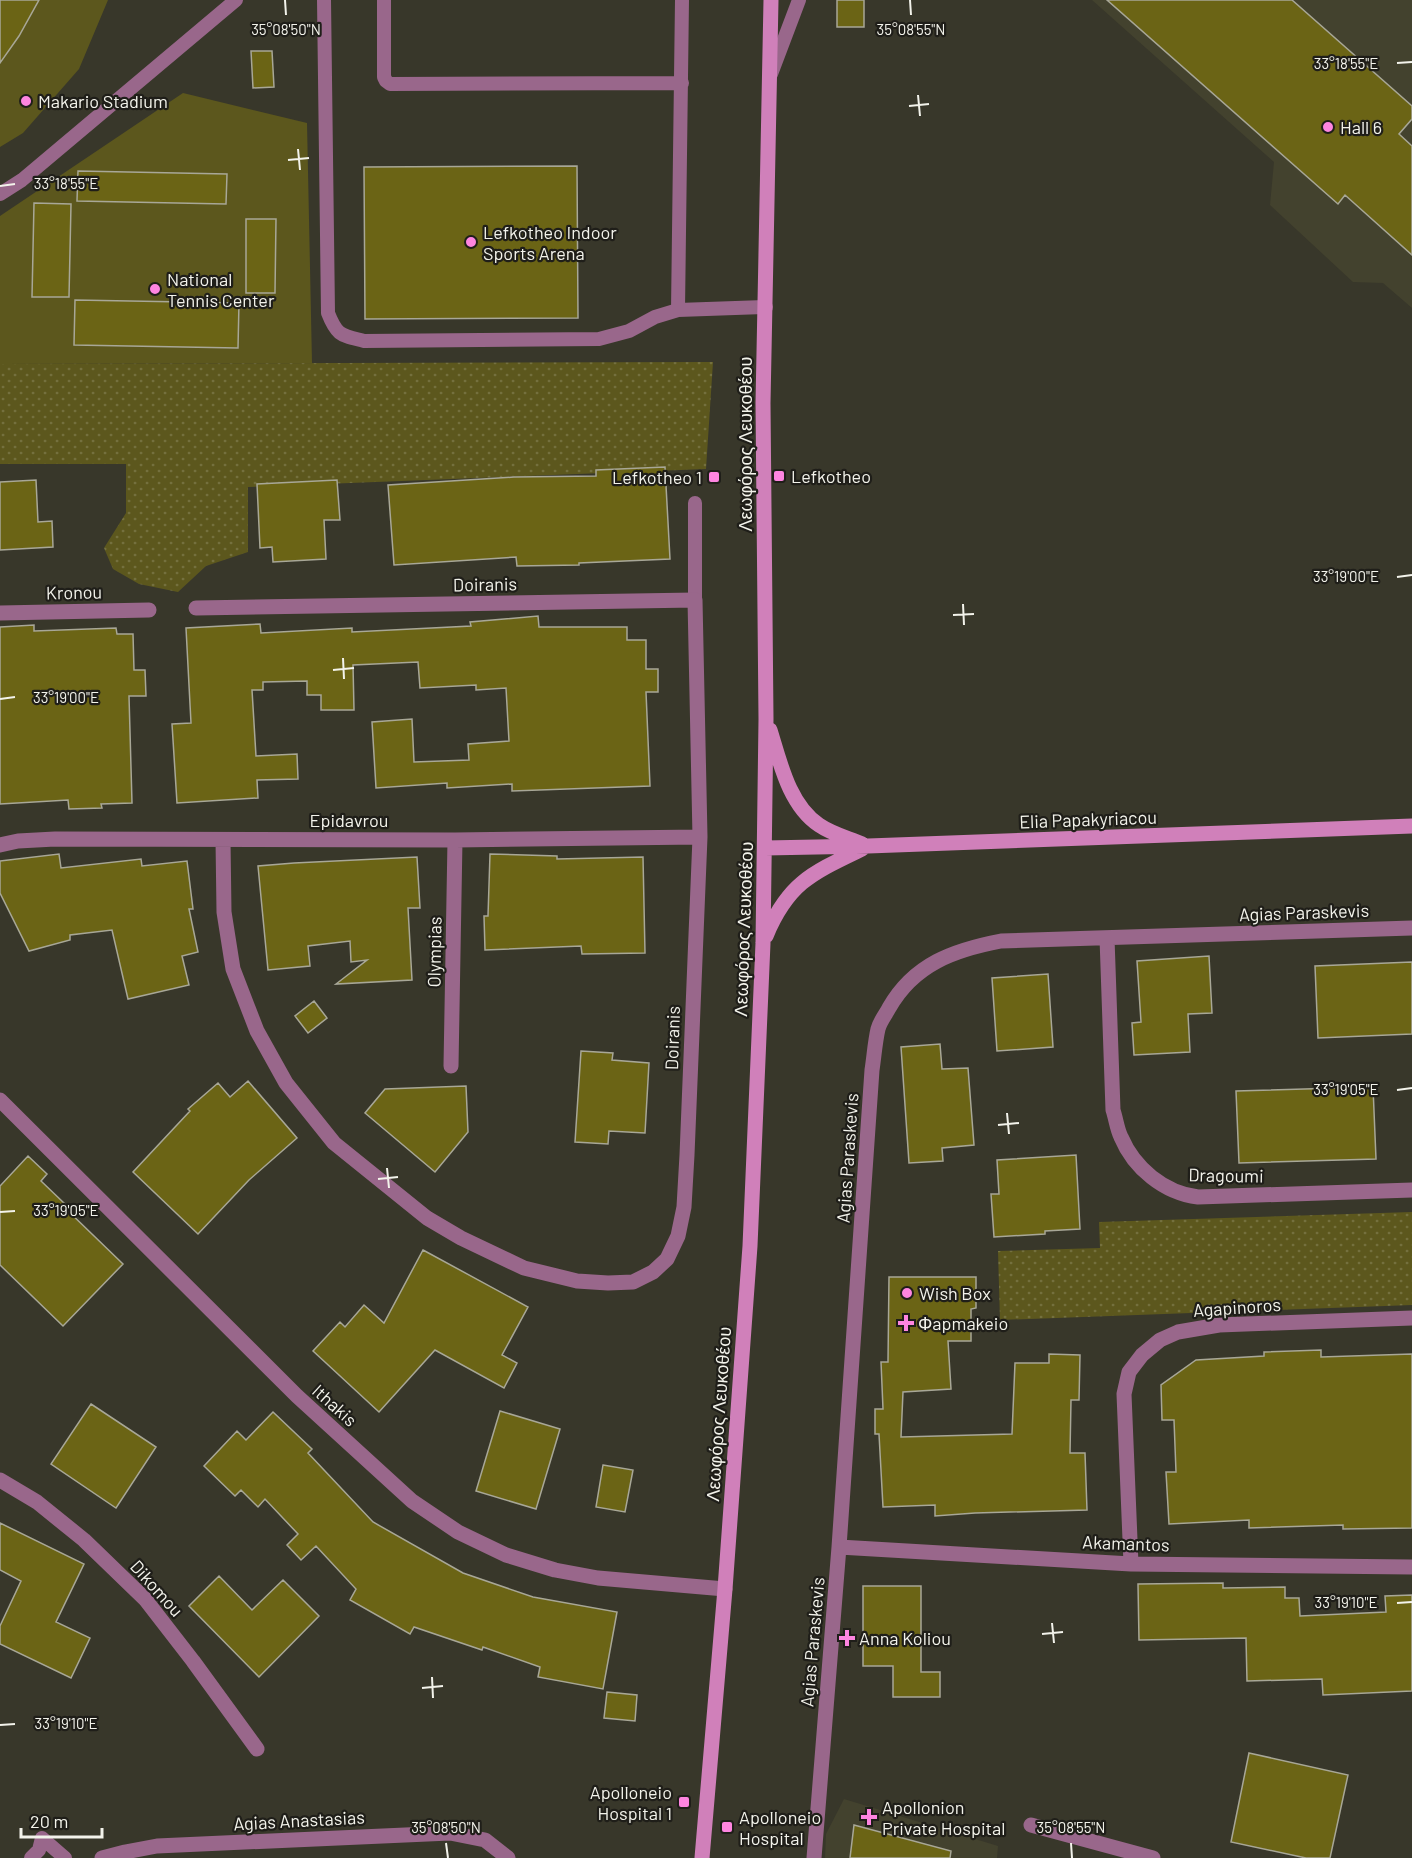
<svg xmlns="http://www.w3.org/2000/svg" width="1412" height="1858" font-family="Barlow,sans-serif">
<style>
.built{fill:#43422e}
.grass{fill:#5c571d}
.park{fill:url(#park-dots)}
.building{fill:#6b6415;stroke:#a8a797;stroke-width:1.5}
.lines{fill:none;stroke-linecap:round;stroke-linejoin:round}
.service{stroke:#99678b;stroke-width:14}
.minor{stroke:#99678b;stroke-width:15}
.secondary{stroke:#d080ba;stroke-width:15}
.ticks{fill:none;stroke:#f3f3eb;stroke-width:2}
.poi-dot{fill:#fe85e0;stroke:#1f1e19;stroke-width:2}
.labels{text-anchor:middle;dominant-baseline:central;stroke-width:4.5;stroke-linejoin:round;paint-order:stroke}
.poi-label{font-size:18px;fill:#f3f3eb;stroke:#1f1e19;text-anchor:start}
.street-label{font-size:18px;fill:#f3f3eb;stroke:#1f1e19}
.ticks-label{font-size:15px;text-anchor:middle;fill:#f3f3eb;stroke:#1f1e19;stroke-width:4.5;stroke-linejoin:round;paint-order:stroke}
</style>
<defs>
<pattern id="park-dots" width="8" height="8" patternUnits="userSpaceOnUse" patternTransform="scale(1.5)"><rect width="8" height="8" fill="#5c571d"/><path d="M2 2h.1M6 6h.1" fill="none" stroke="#74703e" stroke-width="1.8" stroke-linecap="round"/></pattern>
</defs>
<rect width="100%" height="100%" fill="#38372a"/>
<!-- built -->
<path class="built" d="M1092,0H1412V308L1383,283L1353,282L1270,205L1274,162Z
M844,1799L998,1846L997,1858H825L826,1834Z"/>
<!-- grass -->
<path class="grass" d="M0,0H108L79,69L23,133L0,147Z
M183,93L307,123L312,363L0,364V216Z"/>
<!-- park -->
<path class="park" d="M713,362L706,469L248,487V552L206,566L178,592L139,584L113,569L104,548L126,513V464H0V364Z
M1412,1212V1305L1000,1320L998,1251L1100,1248L1099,1222Z"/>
<!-- building -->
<path class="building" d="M0,0H39L19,36L0,63Z
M837,0H864V27H837Z
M1107,0H1292L1412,106V119L1399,134L1412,146V255L1345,195L1338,204Z
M251,51H272L274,87L253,88Z
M577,166L578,318L365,319L364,167Z
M78,171L227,174L226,204L77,201Z
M34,203L71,204L69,297H32Z
M246,219H276L275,293H246Z
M75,300L239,303L238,348L74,345Z
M665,467L670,559L579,563V565L517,566L516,557L394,565L388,485L514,477L596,476V470Z
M36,480L38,522L52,521L53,547L0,550V482Z
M337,480L340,520H324L326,559L273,562L272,547L260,548L257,484Z
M538,616L539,627H627V640H646V669H658V692H646L650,786L512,791V784L447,788V783L376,788L372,722L412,719L414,762L469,760L468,744L509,741L506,688L476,690V685L420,688L418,662L353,665L354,710H321V695H307V681L263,682V690H252L256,756L297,754L298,779L257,780L258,798L177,803L172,724L191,723L186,628L260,624L261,633L352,628V632L471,626L470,622Z
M34,625V631L116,628L117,634H133L134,670H145L146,696H129L132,803L101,804L102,808L69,809L68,800L0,804V627Z
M59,854L61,868L141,859L142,866L187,861L193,909H189L198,952L182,956L189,985L128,999L112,930L70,935V940L29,951L0,893V861Z
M490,854L557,856V859L643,857L645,953L582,954L581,946L485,950L484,916H488Z
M417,857L420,908H408L412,980L336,984L367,960L351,962L350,941L308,946L310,966L268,970L258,866L294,863Z
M1209,956L1212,1013L1188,1014L1190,1052L1134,1055L1132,1023L1141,1022L1137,961Z
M1412,962V1034L1318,1038L1315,966Z
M1048,974L1053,1047L997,1051L992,978Z
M314,1001L327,1018L308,1033L295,1016Z
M940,1044L942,1069L968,1068L974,1145L942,1148L943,1161L909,1163L901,1047Z
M581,1051L613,1053L612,1060L649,1063L645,1133L609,1131L608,1144L575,1142Z
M248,1081L297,1138L249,1180L198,1234L133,1172L190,1111L188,1109L218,1083L230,1097Z
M466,1086L468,1132L435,1172L365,1113L385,1089Z
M1373,1087L1376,1159L1239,1163L1236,1091Z
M1076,1155L1080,1229L1045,1231V1234L994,1237L991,1194H999L997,1160Z
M28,1156L47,1174L41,1181L65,1204L63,1206L123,1264L63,1326L0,1265V1186Z
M423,1250L528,1307L502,1355L517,1363L504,1388L435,1350L379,1412L313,1351L340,1322L345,1327L364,1305L384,1323Z
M889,1277H976V1308L971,1309V1341H948L951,1389L903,1392L901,1437L1012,1434L1015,1363H1049V1354L1080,1355L1079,1400H1071L1070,1453H1085L1087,1510L975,1513L935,1516V1505L883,1507L879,1434H875V1409H883L881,1362H888Z
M1321,1350V1357L1412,1354V1528L1343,1529V1525L1249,1528V1520L1169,1524L1166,1472H1176L1174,1420H1162L1161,1385L1196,1360L1264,1356V1352Z
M91,1404L156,1447L116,1508L51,1464Z
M500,1411L560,1429L536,1509L476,1491Z
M273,1412L312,1449L308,1453L373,1522L463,1573L533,1597L617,1612L603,1689L538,1677L540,1667L483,1647L482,1650L414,1627L410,1634L350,1600L356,1589L316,1546L301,1560L287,1545L298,1534L265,1499L258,1507L241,1490L235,1496L204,1466L237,1431L246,1440Z
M603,1465L633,1470L625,1512L596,1507Z
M0,1523L84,1564L56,1622L90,1638L71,1678L0,1644V1626L21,1581L0,1570Z
M219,1576L252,1610L283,1580L319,1616L259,1677L189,1606Z
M1223,1583V1588L1285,1587V1598H1299L1300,1616L1386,1612L1385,1596L1412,1595V1691L1323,1695L1322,1679L1247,1681L1246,1638L1139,1640L1138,1584Z
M863,1586H921V1672H940V1697H893V1666H863Z
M607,1692L637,1695L635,1721L604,1718Z
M1249,1753L1348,1775L1330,1858H1306L1231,1842Z
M854,1825L951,1851L950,1858H850Z"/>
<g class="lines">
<!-- service -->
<path class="service" d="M324,0L328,313C337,336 341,335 364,341L599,339L629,331L655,317L678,310L766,307
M384,0V77L386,81L390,84L682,83
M771,74L799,0
M0,194L22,180L236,0
M678,310L682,0
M695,600V503
M31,1858L39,1850L42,1838L65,1858"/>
<!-- minor -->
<path class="minor" d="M196,608L695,600L700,837L687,1155L684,1207L678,1236L667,1259L653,1272L633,1282L608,1283L577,1281L524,1268L461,1238L427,1218L334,1143L286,1083L257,1031L233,969L224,912L223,840
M0,613L149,610
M0,845L18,841L55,839L455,840L700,837
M1107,938L1113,1110C1116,1119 1117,1129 1121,1137C1134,1168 1164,1193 1198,1197L1412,1190
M451,1066L455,840
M0,1100L297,1396L412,1501L458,1532L506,1555L555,1570L598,1578L725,1589
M0,1480L37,1502L84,1540L145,1599L193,1661L257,1749
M839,1547L1131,1564L1412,1567
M1131,1564L1124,1394L1129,1372L1142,1355L1160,1340L1178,1332L1219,1325L1412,1318
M1031,1825L1153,1858
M102,1858L125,1852L157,1846L450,1833L485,1840L508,1858
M814,1858L839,1547L872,1070C874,1057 875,1042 878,1029C880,1021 886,1014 889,1008C914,964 954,950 1001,941L1412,928"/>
<!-- secondary -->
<path class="secondary" d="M770,730C780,762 789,805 819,825C832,834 848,838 862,844
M765,848L868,846L1412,826
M766,936C788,883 812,873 862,849
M702,1858L725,1589L750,1246L763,943L766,719L763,403L771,0"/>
</g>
<!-- ticks -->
<path class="ticks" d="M285,0L286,15M910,0L911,15M1397,63L1412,62M918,95L920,116M909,106L929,104M298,149L300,170M288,160L309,158M0,186L15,184M1397,577L1412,575M963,604L964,625M953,615L974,614M343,658L344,679M333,670L354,668M0,699L15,697M1397,1090L1412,1088M1007,1113L1009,1134M998,1125L1019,1123M387,1168L389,1188M378,1179L398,1177M0,1212L15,1211M1397,1603L1412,1602M1052,1623L1054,1643M1042,1634L1063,1632M432,1677L433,1698M422,1688L443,1686M0,1725L15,1724M446,1843L448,1858M1071,1843L1072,1858"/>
<!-- markers -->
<g class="poi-dot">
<circle cx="26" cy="101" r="6"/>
<circle cx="1328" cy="127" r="6"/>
<circle cx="471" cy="242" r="6"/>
<circle cx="155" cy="289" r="6"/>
<rect x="773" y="470" width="12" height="12" rx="3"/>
<rect x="708" y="471" width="12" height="12" rx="3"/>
<circle cx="907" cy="1293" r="6"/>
<path d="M903 1314h6v6h6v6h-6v6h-6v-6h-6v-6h6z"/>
<path d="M844 1629h6v6h6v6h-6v6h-6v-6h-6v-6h6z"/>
<rect x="678" y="1796" width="12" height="12" rx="3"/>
<path d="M866 1808h6v6h6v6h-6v6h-6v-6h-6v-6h6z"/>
<rect x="721" y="1821" width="12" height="12" rx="3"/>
</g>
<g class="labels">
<!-- poi labels -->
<g class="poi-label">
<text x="38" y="101">Makario Stadium</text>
<text x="1340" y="127">Hall 6</text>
<text x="483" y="232">Lefkotheo Indoor<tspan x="483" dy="21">Sports Arena</tspan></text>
<text x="167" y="279">National<tspan x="167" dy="21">Tennis Center</tspan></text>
<text x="791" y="476">Lefkotheo</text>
<text x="702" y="477" text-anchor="end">Lefkotheo 1</text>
<text x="919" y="1293">Wish Box</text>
<text x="918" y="1323">Φapmakeio</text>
<text x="859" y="1638">Anna Koliou</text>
<text x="672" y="1792" text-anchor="end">Apolloneio<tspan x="672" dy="21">Hospital 1</tspan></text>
<text x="882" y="1807">Apollonion<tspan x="882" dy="21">Private Hospital</tspan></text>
<text x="739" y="1817">Apolloneio<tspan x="739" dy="21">Hospital</tspan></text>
</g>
<!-- street labels -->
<g class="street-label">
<text transform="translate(745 444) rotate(-90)">Λεωφόρος Λευκοθέου</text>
<text transform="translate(485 584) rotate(-1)">Doiranis</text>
<text transform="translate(74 592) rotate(-1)">Kronou</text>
<text transform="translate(1088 819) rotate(-2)">Elia Papakyriacou</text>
<text x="349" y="820">Epidavrou</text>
<text transform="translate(1304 912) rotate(-2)">Agias Paraskevis</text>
<text transform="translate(743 929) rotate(-88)">Λεωφόρος Λευκοθέου</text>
<text transform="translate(434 952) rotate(-89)">Olympias</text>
<text transform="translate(672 1038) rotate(-88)">Doiranis</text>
<text transform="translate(847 1158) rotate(-86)">Agias Paraskevis</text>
<text transform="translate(1226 1175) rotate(1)">Dragoumi</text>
<text transform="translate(1237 1307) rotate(-4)">Agapinoros</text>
<text transform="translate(335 1405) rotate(42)">Ithakis</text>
<text transform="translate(718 1414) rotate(-86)">Λεωφόρος Λευκοθέου</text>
<text transform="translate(1126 1543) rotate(2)">Akamantos</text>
<text transform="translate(157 1588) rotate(48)">Dikomou</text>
<text transform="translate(812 1642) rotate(-85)">Agias Paraskevis</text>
<text transform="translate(299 1820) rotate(-3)">Agias Anastasias</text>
</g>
</g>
<g class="ticks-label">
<text x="286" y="35">35°08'50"N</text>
<text x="911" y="35">35°08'55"N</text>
<text x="1346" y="69">33°18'55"E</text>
<text x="66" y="189">33°18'55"E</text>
<text x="1346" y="582">33°19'00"E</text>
<text x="66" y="703">33°19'00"E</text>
<text x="1346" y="1095">33°19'05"E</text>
<text x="66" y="1216">33°19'05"E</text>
<text x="1346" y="1608">33°19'10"E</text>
<text x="66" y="1729">33°19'10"E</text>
<text x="446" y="1833">35°08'50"N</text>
<text x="1071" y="1833">35°08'55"N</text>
</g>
<!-- scale -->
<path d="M21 1828v9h81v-9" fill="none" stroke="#f3f3eb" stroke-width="3"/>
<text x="30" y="1828" font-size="18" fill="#f3f3eb" stroke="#1f1e19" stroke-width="4.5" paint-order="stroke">20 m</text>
</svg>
